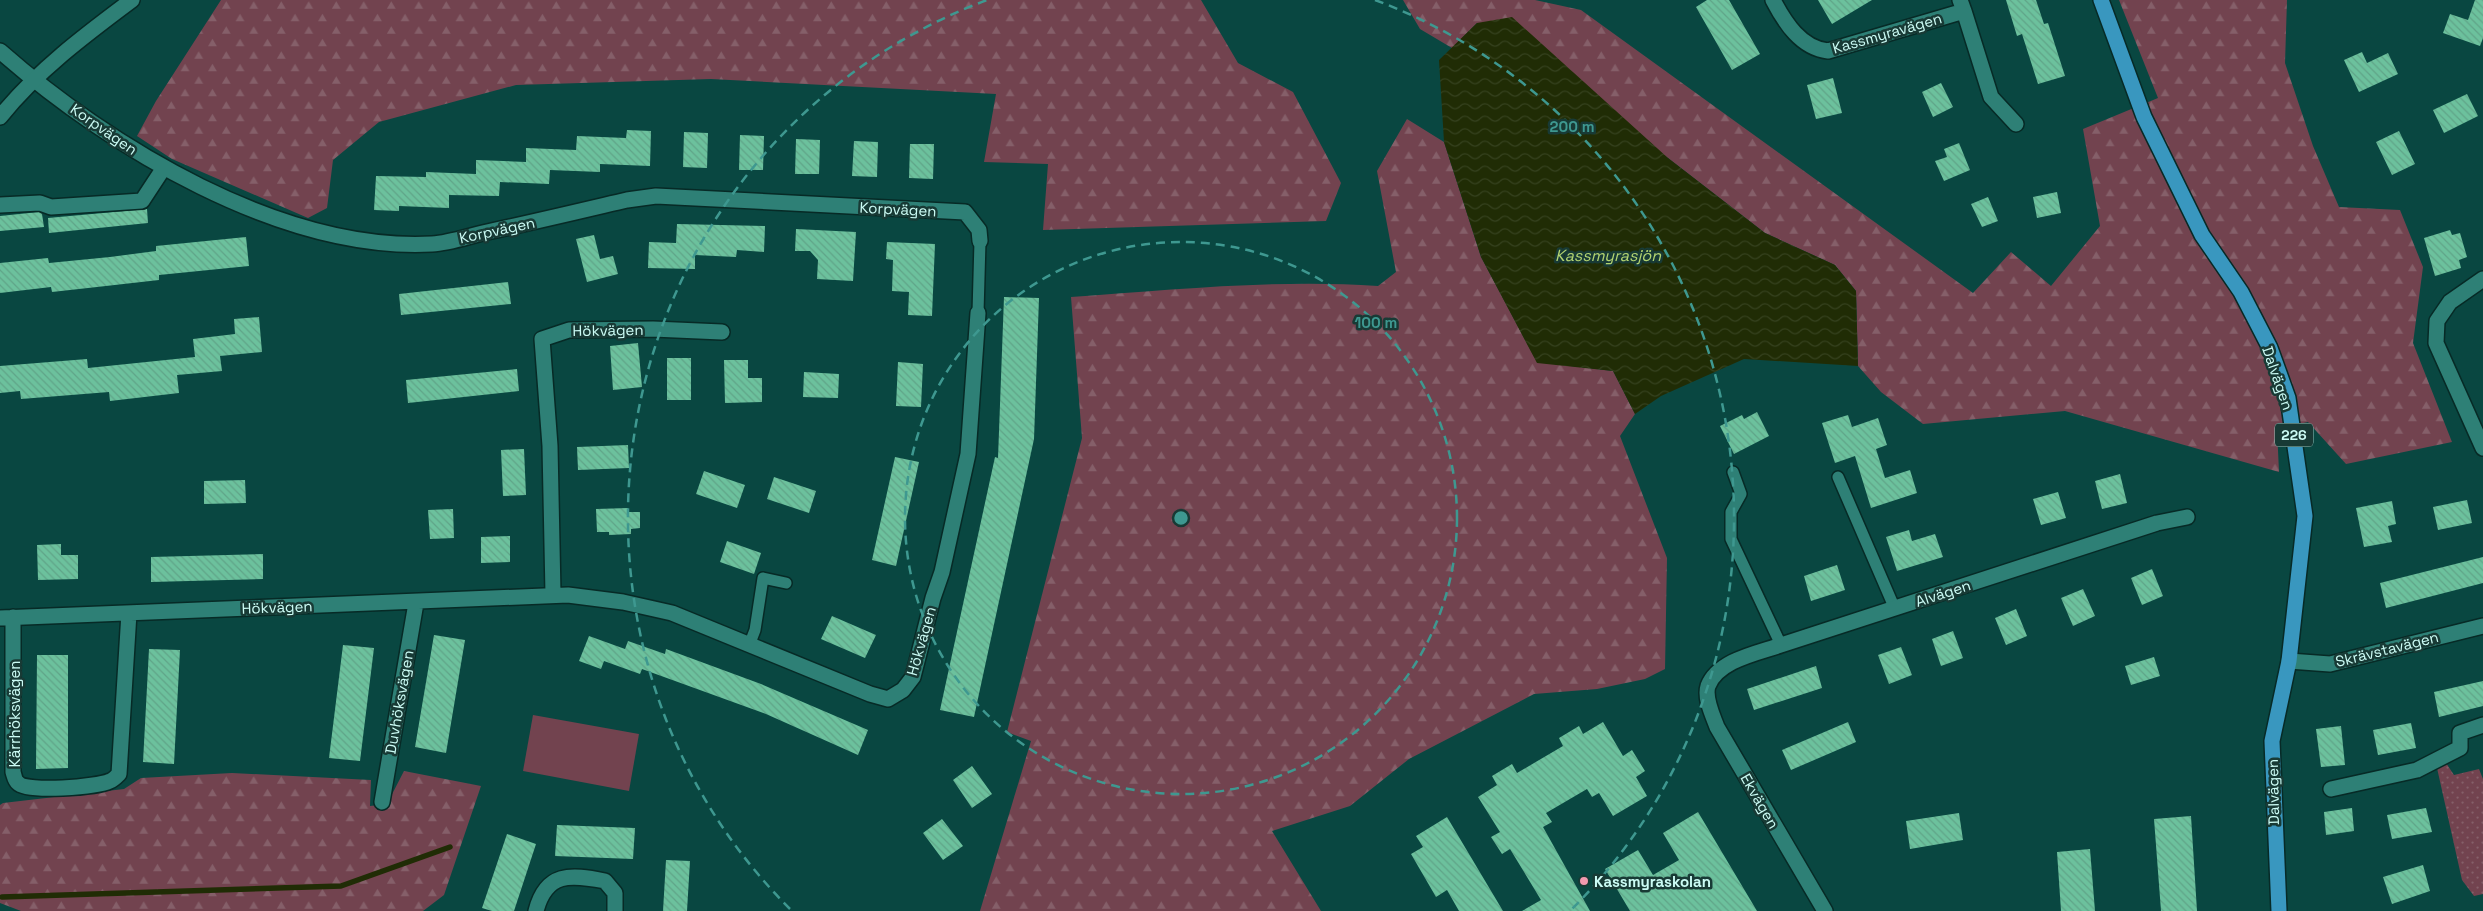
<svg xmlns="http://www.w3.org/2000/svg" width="2483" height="911" font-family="'Space Grotesk',sans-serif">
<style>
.grass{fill:url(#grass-dots)}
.forest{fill:url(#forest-firs)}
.pitch{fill:#72434f}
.water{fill:url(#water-waves)}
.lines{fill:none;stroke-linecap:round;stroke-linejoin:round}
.stream{stroke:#202c05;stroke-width:5.5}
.building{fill:url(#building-back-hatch)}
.lane-casing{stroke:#072a26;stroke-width:14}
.street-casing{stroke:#072a26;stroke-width:18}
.secondary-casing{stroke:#072a26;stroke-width:18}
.primary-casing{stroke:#072a26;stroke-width:18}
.lane{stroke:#2e8076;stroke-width:11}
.street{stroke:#2e8076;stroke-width:15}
.secondary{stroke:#2e8076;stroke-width:15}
.primary{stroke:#3997bf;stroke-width:15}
.ring{fill:none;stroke:#3e9890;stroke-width:2.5;stroke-dasharray:9 6}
.poi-dot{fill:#f29aaf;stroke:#183a35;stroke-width:2}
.labels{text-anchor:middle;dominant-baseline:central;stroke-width:5;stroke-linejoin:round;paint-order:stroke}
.shield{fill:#183a35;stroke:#96c2bb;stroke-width:1}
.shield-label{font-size:14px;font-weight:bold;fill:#ccfcf5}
.street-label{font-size:15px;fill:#ccfcf5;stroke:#183a35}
.poi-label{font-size:15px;font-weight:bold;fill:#ccfcf5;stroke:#183a35;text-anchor:start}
.water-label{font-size:16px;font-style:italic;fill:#b3d471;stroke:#183a35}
.centre{fill:#3e9890;stroke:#183a35;stroke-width:2.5}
.ring-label{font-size:15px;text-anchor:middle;font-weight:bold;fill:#3e9890;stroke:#183a35;stroke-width:5;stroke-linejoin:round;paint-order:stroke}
</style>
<defs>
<pattern id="grass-dots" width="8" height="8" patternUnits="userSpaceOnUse" patternTransform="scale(1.25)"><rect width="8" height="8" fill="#72434f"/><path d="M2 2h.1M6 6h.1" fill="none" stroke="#855f69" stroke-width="1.8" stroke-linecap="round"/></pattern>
<pattern id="forest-firs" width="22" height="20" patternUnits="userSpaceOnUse" patternTransform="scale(1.25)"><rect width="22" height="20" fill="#72434f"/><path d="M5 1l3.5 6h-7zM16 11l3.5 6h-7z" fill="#855f69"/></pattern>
<pattern id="water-waves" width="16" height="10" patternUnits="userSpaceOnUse" patternTransform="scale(1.25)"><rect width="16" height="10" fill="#202c05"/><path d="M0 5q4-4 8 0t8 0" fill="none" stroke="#35411e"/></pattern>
<pattern id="building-back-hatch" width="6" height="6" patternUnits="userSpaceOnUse" patternTransform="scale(1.25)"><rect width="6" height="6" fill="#6cc19d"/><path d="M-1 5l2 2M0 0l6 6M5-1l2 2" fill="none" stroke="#60a488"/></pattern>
</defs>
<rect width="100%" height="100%" fill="#094741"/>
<!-- grass -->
<path class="grass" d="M2446,763L2454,775L2479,769L2483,779V894L2474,896L2462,880L2437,768Z"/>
<!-- forest -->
<path class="forest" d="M221,0H1201L1238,63L1293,92L1341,183L1326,221L1043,230L1048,164L984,162L996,94L711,79L516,85L379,122L333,160L327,208L308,218L172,159L137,136L156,101Z
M1403,0H1535L1581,10L1973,293L2011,252L2051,286L2100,226L2083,129L2158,98L2119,0H2287L2285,63L2313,146L2339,207L2400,210L2423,267L2413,343L2452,442L2346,464L2308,422L2277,429L2279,472L2065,411L1923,424L1881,392L1858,366L1856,291L1835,265L1765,233L1668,158L1477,23L1452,48L1420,29Z
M1407,119L1444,142L1481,257L1537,362L1613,371L1635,414L1620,436L1667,558L1665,669L1645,679L1597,689L1534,694L1409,759L1350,806L1272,831L1321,911H980L1031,741L1007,732L1082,438L1071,297C1172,290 1277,279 1378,286L1396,272L1377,171Z
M404,771L481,786L444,895L423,911H21L0,903V805L3,803L124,789L141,778L232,773L371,780L370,806L387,804Z"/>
<!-- pitch -->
<path class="pitch" d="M533,715L639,734L629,791L523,771Z"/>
<!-- water -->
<path class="water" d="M1512,17L1668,158L1765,233L1835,265L1856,291L1858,366L1744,359L1661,396L1635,414L1613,371L1537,363L1481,257L1444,142L1439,60L1477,23Z"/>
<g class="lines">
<!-- stream -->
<path class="stream" d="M2,897L341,886L450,847"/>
</g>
<!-- building -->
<path class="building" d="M1707,0H1729L1760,54L1732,70L1696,7Z
M1818,0H1872L1832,24Z
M2006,0H2036L2044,24L2048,23L2065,76L2038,84L2022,34L2017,36Z
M2475,0H2483V38L2480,46L2443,33L2450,14L2468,20Z
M2362,52L2367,63L2388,53L2398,74L2359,92L2344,60Z
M1833,78L1842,113L1816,119L1807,85Z
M1941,83L1953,107L1933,117L1922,92Z
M2467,94L2478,116L2444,133L2433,110Z
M627,130L651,131L650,166L600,164V172L550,170L549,184L500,182L499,196L449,195V208L399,206V211L374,210L376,176L426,177V172L476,174V160L526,162V148L576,150L577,136L626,138Z
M2399,131L2415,164L2392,175L2376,142Z
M684,132L708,133L707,168L683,167Z
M740,135L764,136L763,170H739Z
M796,139L820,140L819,174H795Z
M854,141L878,142L877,177L852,176Z
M1959,143L1970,170L1944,181L1935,161L1947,157L1944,149Z
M910,144H934L933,179L909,178Z
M2057,192L2061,213L2037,218L2033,197Z
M1988,197L1998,221L1982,227L1971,204Z
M147,209L148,223L49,233L48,218Z
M39,212L42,214L44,227L0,231V216Z
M677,224L765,226L764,252L737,250L736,257L695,255V269L648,268L649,242L676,243Z
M796,229L856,232L853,281L817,279L818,260L810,251H795Z
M2450,230L2452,235L2460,233L2467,257L2459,260L2461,268L2435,276L2424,238Z
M594,235L600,259L613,256L618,274L587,282L576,239Z
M246,237L249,266L159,275V280L97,287L52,292L51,287L0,293V263L48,258L49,263L110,257L156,251V246Z
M887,242L935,244L932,316L908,315L909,292L892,291L893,260L886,259Z
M508,282L511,304L401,315L399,294Z
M1004,297L1039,298L1034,439L974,717L940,710L995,457L998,458Z
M259,317L262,352L220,356L222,371L177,375L179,393L110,401L109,392L21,399L20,391L0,393V366L87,359L88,368L195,357L193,339L235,334L234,319Z
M638,343L642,387L613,390L610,346Z
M667,358H691V400H667Z
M724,360H748V378H762V402L725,403Z
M898,362L923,364L921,407L896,406Z
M517,369L519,391L408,403L406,380Z
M804,372L839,374L838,398L803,397Z
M1757,412L1769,436L1734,454L1720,426L1742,415L1744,419Z
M1848,415L1852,427L1878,418L1887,445L1876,449L1885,478L1910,470L1917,493L1871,508L1855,456L1835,463L1822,423Z
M628,445L629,468L578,470L577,447Z
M524,449L526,495L503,496L501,450Z
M895,457L919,462L896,566L872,560Z
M704,471L745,485L737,508L696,494Z
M2120,474L2127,503L2102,509L2095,481Z
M774,477L816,491L809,513L767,499Z
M245,480L246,503L204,504V481Z
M2058,492L2066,518L2041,525L2033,499Z
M2467,500L2472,523L2438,530L2433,507Z
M2392,501L2396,524L2388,526L2392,542L2364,547L2356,508Z
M628,508V512H640V528L631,529V534L609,535V532H597L596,509Z
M453,509L454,538L430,539L428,510Z
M1909,530L1912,541L1935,534L1943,557L1897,571L1886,537Z
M510,536V562L481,563V537Z
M727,541L761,553L754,574L720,562Z
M61,544V555H78V579L38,580L37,545Z
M263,554V579L151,582V557Z
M2483,557V583L2386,608L2380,583Z
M1837,565L1845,590L1811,601L1804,576Z
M2152,569L2163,596L2142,605L2131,578Z
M2083,589L2095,616L2073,626L2061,598Z
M2016,609L2027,636L2006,645L1995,618Z
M832,616L876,635L865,658L821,639Z
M1953,631L1963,658L1941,666L1932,639Z
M434,635L465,640L446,753L415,747Z
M589,636L625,649L628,641L665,654L666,649L761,684L868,730L858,755L766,714L642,669L640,674L604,661L601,669L579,661Z
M343,645L374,648L360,761L329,758Z
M1901,647L1912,675L1889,684L1878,655Z
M149,649L180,650L174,764L143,762Z
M37,655H68V768L36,769Z
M2154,657L2160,676L2131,685L2125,666Z
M1816,666L1822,688L1754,710L1747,689Z
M2483,681V706L2439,717L2434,692Z
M1603,722L1623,756L1632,750L1645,771L1636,777L1647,796L1613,816L1599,793L1592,797L1587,789L1546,813L1552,822L1543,827L1590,911H1522L1541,900L1510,849L1502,854L1491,837L1500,832L1478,797L1497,785L1492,776L1512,764L1517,773L1563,746L1559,738L1579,726L1583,734Z
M1848,722L1856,742L1791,770L1782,750Z
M2411,723L2416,748L2378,755L2373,730Z
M2341,726L2345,765L2321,767L2316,729Z
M972,766L992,794L972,808L953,780Z
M2352,808L2354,831L2326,835L2324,812Z
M2426,808L2432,832L2392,839L2387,815Z
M1698,812L1757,911H1630L1605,869L1638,850L1653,875L1679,860L1663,833Z
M1959,813L1963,840L1910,849L1906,821Z
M2191,816L2197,911H2161L2154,819Z
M1447,817L1503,911H1459L1447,890L1436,897L1411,854L1423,847L1416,836Z
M942,819L963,846L943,860L923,833Z
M557,825L635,828L633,859L555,856Z
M507,834L536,844L514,911H492L482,908Z
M2090,849L2095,911H2061L2057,852Z
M666,860L690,861L687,911H663Z
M2423,865L2430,891L2392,904L2383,877Z"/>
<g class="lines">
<!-- lane casing -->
<g class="lane-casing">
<path id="lane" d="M978,313L980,241
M1733,472L1741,494L1731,512V539L1781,645
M1838,477L1895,609
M750,643L755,630L763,578L786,583"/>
</g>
<!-- street casing -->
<g class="street-casing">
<path id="street" d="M1773,0C1785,23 1801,48 1828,51L1964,11L1960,0
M1964,11L1991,97L2016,124
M0,51C109,147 282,252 432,244C450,243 469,236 487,232C534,222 580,211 627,200L656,196L965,212L979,230L980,241
M0,205L40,203L51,207L142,201L163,169
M2483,279L2450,302L2437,321L2436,343L2483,448
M553,594L550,446L542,339L569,330L653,329L722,332
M13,617V772C14,775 15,781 18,783C27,793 97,787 110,781C113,780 116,777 119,774L129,613
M0,618L568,595L623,602L672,613L870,694L888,699L903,690L913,677L933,598L942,572L968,454L978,313
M2289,661L2330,664L2483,626
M2331,789L2417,770L2460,748V733L2483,725
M382,802L416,603
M536,911C546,872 570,874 605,881L615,893V911
M1825,911L1717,727C1713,716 1704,698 1708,686C1718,660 1758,653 1781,645L2157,523L2187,517"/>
</g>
<!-- secondary casing -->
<g class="secondary-casing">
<path id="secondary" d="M0,117C37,71 85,35 132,0"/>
</g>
<!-- primary casing -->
<g class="primary-casing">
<path id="primary" d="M2101,0L2144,117L2202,235L2241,292L2270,348L2288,398L2305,516L2289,661L2272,741L2279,911"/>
</g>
<!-- lane -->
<use href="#lane" class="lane"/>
<!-- street -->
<use href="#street" class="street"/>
<!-- secondary -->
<use href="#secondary" class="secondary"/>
<!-- primary -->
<use href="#primary" class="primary"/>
</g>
<!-- distance rings -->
<g class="ring">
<circle cx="1181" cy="518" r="276"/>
<path d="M790 909A553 553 0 0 1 987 0M1375 0A553 553 0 0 1 1572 909"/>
</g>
<!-- markers -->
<circle class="poi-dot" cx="1584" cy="881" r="5"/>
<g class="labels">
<!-- shield labels -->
<rect class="shield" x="2275" y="423.5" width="38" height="23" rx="4"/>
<g class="shield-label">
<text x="2294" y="435">226</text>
</g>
<!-- street labels -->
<g class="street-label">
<text transform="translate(1887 33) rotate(-16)">Kassmyravägen</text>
<text transform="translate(104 129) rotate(35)">Korpvägen</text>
<text transform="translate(898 209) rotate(3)">Korpvägen</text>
<text transform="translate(497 230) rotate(-12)">Korpvägen</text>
<text transform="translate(608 330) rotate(-1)">Hökvägen</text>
<text transform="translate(2278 378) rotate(71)">Dalvägen</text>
<text transform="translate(1943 593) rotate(-18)">Alvägen</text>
<text transform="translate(277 607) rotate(-2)">Hökvägen</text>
<text transform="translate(921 641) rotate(-74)">Hökvägen</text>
<text transform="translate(2387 649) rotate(-14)">Skrävstavägen</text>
<text transform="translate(399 702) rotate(-80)">Duvhöksvägen</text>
<text transform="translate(14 714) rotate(-90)">Kärrhöksvägen</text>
<text transform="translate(2273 792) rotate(-91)">Dalvägen</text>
<text transform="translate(1760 801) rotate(60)">Ekvägen</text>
</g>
<!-- poi labels -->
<g class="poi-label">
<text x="1594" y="881">Kassmyraskolan</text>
</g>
<!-- water labels -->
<g class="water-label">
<text x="1608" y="255">Kassmyrasjön</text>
</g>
</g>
<circle cx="1181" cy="518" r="8" class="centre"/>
<g class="ring-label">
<text x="1572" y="132">200 m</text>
<text x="1376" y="328">100 m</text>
</g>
</svg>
